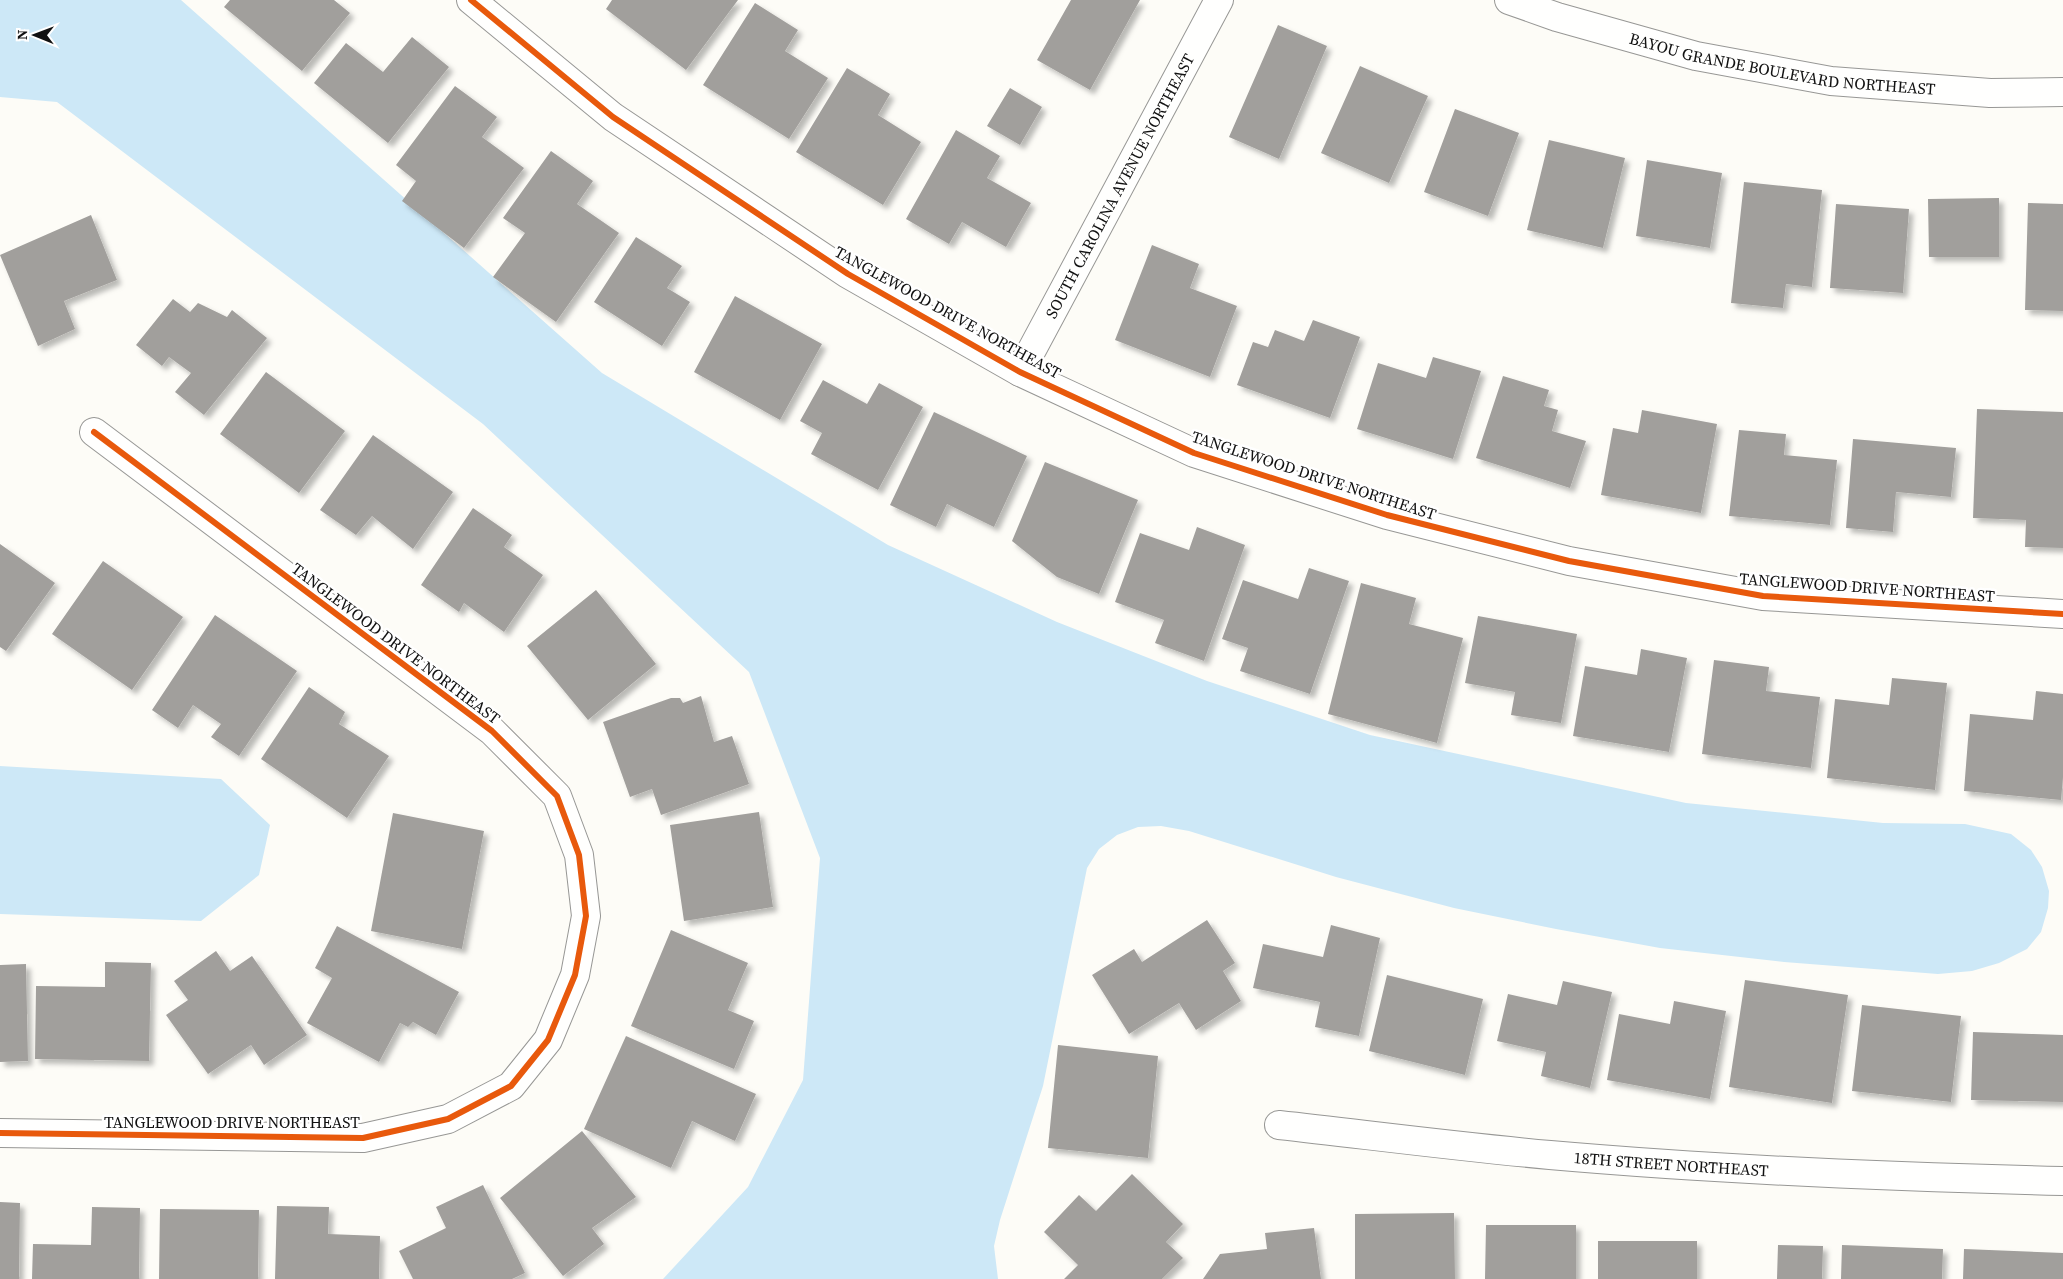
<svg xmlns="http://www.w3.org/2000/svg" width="2063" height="1279" font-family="'Source Serif 4',serif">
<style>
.water{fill:#cde8f7}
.building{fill:#a19f9c;filter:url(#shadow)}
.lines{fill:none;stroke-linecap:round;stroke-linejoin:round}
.minor-casing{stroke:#979795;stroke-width:30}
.minor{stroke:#fffffe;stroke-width:28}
.cycleway-casing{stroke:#fff;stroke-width:9}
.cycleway{stroke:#e8590c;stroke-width:6}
.labels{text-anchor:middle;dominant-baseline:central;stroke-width:5;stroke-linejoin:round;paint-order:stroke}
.street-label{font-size:16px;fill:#111;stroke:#fff}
</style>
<defs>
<filter id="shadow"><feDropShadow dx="4.5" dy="4.5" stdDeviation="2.5" flood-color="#0004"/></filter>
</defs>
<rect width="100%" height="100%" fill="#fdfcf7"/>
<!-- water -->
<path class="water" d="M0,0H181L602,373L888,545L1057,622L1207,681L1370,735L1686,803L1883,823L1965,824L2011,834L2031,850L2042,867L2049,891L2048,908L2041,932L2027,949L1999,963L1972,971L1938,974L1784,962L1660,948L1556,929L1454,908L1336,877L1189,831L1161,826L1138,827L1117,835L1099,849L1087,868L1043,1086L1000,1220L994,1246L998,1279H663L748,1187L803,1080L820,858L749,672L483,424L57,102L0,97Z
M0,766L221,779L270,825L259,875L201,921L0,914Z"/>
<!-- building -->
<path class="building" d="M230,0H334L350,13L302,71L224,7Z
M612,0H738L686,70L606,9Z
M1071,0H1140L1090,90L1037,60Z
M755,3L798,30L785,51L828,78L789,139L703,85Z
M1278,25L1327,46L1279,159L1229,137Z
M412,37L449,67L388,143L314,83L346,43L383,72Z
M1360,66L1428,96L1389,183L1321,153Z
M847,68L890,94L878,115L921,142L883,205L796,152Z
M455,86L497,117L482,137L524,168L464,248L402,201L416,181L396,165Z
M1010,88L1042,107L1020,145L987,126Z
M1455,109L1519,133L1488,216L1424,192Z
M956,130L1000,156L987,178L1031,203L1006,247L962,222L949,244L906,219Z
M1549,140L1625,158L1603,248L1527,230Z
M551,151L593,181L577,204L619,233L556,322L493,277L525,233L503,218Z
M1647,160L1722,173L1710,248L1636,236Z
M1744,182L1822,190L1812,287L1786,284L1783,308L1731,303Z
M1999,198V257H1929L1928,199Z
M2028,203L2063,204V311L2025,310Z
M1836,204L1909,209L1903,293L1830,288Z
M91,215L117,280L64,301L75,329L38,346L0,255Z
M636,237L682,266L667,288L690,302L662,346L594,302Z
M1152,245L1199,264L1190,288L1237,306L1210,377L1115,340Z
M735,296L822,344L780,420L694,372Z
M173,299L190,312L198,303L227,317L232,310L267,338L204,415L175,392L191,373L169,357L162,366L136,345Z
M1313,320L1360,337L1330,418L1237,385L1253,342L1268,347L1275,330L1304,341Z
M1433,357L1481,371L1453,459L1357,429L1378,363L1426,378Z
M266,372L345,431L299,493L220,434Z
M1503,376L1549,390L1544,406L1558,410L1552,431L1586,441L1570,488L1476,458Z
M823,380L867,404L879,383L923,407L878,490L811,454L822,433L800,421Z
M1977,409L2063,412V548L2025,547L2026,520L1973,518Z
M1642,410L1717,424L1701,513L1601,495L1613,428L1638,433Z
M934,412L1027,456L994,527L947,504L936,527L890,505Z
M1739,430L1786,434L1784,455L1837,460L1830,525L1729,516Z
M373,435L453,492L413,549L372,516L356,535L320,510Z
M1853,439L1956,448L1951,497L1896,492L1893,532L1846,528Z
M1045,462L1138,500L1099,594L1057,577L1012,541Z
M473,508L512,535L504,547L543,575L504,632L464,603L459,612L421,585Z
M1197,527L1245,545L1204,661L1155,643L1164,620L1115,602L1140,533L1189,550Z
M0,544L55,583L6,651L0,647Z
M103,561L183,617L132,690L52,634Z
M1309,568L1349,581L1310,694L1240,671L1248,648L1222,639L1243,580L1298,599Z
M1361,583L1416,598L1409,624L1463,638L1437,743L1328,714Z
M596,590L656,664L588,720L527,646Z
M215,615L297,671L239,756L211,737L221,724L193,705L178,728L152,710Z
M1478,616L1577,634L1561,723L1511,715L1515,692L1465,683Z
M1641,649L1687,658L1669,752L1573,736L1585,666L1637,675Z
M1714,660L1769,667L1766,691L1820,697L1811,768L1702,754Z
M1892,678L1947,683L1935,790L1827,778L1835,699L1889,705Z
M309,687L345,712L339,724L389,756L347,818L261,759Z
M2036,691L2063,694V777L2061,800L1964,791L1970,714L2033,720Z
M701,696L714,742L732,736L749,784L661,815L652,789L630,797L603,722L671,698H680L683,703Z
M759,812L773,907L684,921L670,825Z
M393,813L484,831L462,949L371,931Z
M1207,920L1235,963L1223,971L1241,1001L1196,1030L1179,1003L1129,1034L1092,975L1134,949L1142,962Z
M1331,925L1380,938L1359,1036L1315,1027L1320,1002L1253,988L1263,944L1323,957Z
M337,926L459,992L436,1035L413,1022L408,1027L400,1023L379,1062L307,1023L332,978L315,968Z
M671,930L748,963L728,1010L754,1021L734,1069L631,1026Z
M216,951L230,971L252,956L307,1035L264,1065L251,1045L208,1074L166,1015L188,1000L174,981Z
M105,962L151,963L149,1061L35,1059L36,986L105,987Z
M26,964L28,1061L0,1062V965Z
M1387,975L1483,999L1465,1075L1369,1051Z
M1745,980L1848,995L1832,1103L1729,1087Z
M1563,981L1612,992L1590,1088L1541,1076L1546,1052L1497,1041L1508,994L1557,1005Z
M1674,1001L1726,1011L1710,1099L1607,1080L1619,1014L1670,1024Z
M1862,1005L1961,1016L1951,1102L1852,1091Z
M1973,1032L2063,1035V1102L1971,1100Z
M626,1036L756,1094L735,1141L692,1121L671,1168L584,1129Z
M1058,1045L1158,1056L1148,1158L1048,1148Z
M582,1131L636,1197L592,1228L604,1244L563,1276L500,1198Z
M1132,1174L1183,1224L1166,1242L1183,1258L1162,1279H1064L1078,1265L1044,1232L1079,1195L1096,1211Z
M483,1185L525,1273L512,1279H413L399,1251L446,1228L436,1207Z
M0,1202L20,1203L19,1279H0Z
M277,1206L329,1207L328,1234L380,1236L379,1279H275Z
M92,1207L140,1208L139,1279H32L33,1244L91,1245Z
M160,1209L259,1210L258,1279H159Z
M1454,1213L1455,1279H1355V1214Z
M1486,1225H1576V1279H1485Z
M1314,1228L1321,1279H1203L1220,1254L1267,1249L1265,1233Z
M1598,1241H1697V1279H1598Z
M1778,1245L1823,1246L1822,1279H1777Z
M1842,1245L1943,1249L1942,1279H1841Z
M1964,1249L2063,1253V1279H1963Z"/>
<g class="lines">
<!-- minor casing -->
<g class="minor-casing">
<g id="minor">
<path d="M471,0L613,117L848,274L1020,372L1194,453L1387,515L1569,561L1763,596L2063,614"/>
<path id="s1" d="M1509,0L1557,17L1696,56L1831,81L1990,93L2063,92"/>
<path id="s2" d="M1020,372L1219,0"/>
<path id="s3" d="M1279,1125C1369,1135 1460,1147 1550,1155C1721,1170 1892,1177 2063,1181"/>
<path d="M0,1133L363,1138L448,1119L511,1086L548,1040L575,975L586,916L579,855L557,796L492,731L94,432"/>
</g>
</g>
<!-- minor -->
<use href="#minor" class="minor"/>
<!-- cycleway casing -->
<g class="cycleway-casing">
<path id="cycleway" d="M471,0L613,117L848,274L1020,372L1194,453L1387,515L1569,561L1763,596L2063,614
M0,1133L363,1138L448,1119L511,1086L548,1040L575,975L586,916L579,855L557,796L492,731L94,432"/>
</g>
<!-- cycleway -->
<use href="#cycleway" class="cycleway"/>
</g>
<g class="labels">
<!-- street labels -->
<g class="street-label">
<text stroke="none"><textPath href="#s1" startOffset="282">BAYOU GRANDE BOULEVARD NORTHEAST</textPath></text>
<text stroke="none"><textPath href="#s2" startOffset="211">SOUTH CAROLINA AVENUE NORTHEAST</textPath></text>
<text transform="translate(948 312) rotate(29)">TANGLEWOOD DRIVE NORTHEAST</text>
<text transform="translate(1314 475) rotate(18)">TANGLEWOOD DRIVE NORTHEAST</text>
<text transform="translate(1867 587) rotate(4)">TANGLEWOOD DRIVE NORTHEAST</text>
<text transform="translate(396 643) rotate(37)">TANGLEWOOD DRIVE NORTHEAST</text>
<text x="232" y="1122">TANGLEWOOD DRIVE NORTHEAST</text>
<text stroke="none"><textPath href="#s3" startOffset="394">18TH STREET NORTHEAST</textPath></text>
</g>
</g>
<!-- north arrow -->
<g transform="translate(35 35) rotate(271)" stroke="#ffffff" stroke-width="4" paint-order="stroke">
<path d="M0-4L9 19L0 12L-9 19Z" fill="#111111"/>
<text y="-8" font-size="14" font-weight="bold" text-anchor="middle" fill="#111111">N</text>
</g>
</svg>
